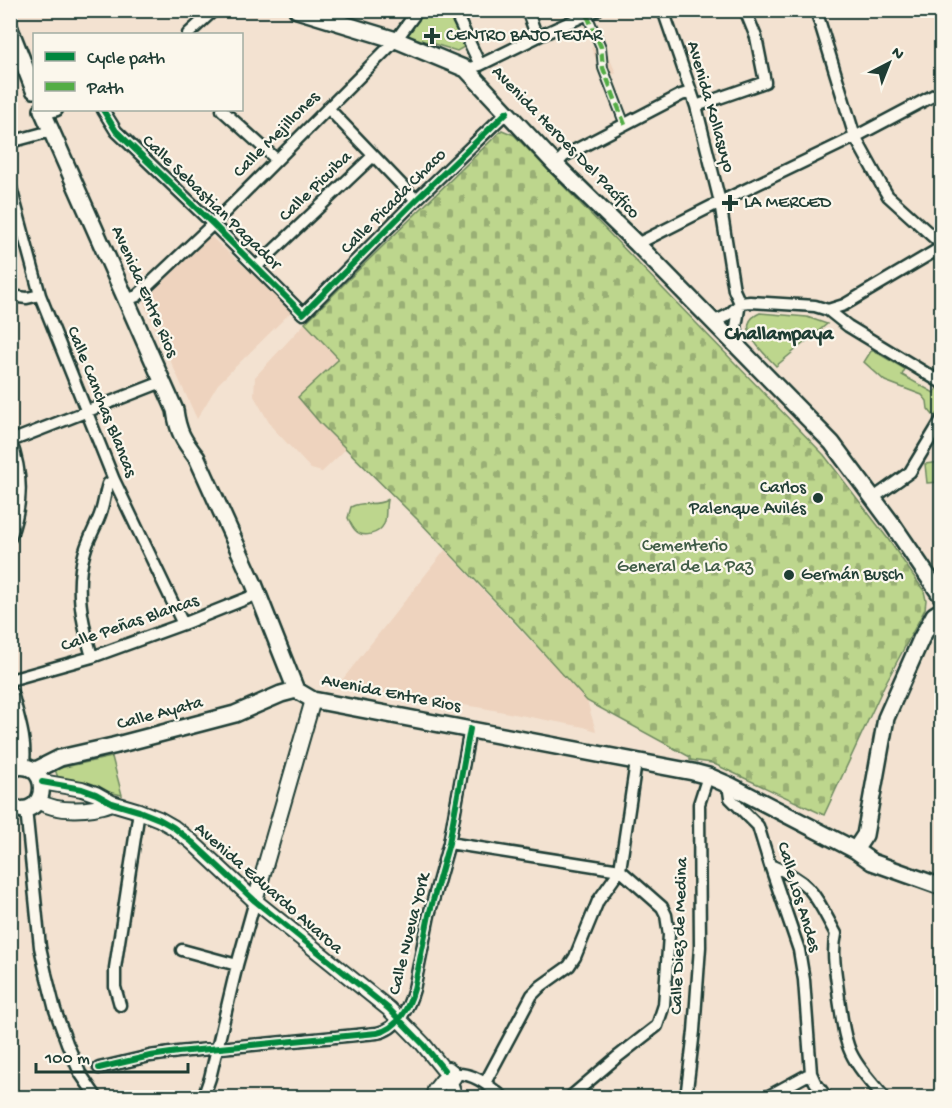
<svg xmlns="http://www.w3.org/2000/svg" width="952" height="1108" font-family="'Gochi Hand',sans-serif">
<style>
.built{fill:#eed3be}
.green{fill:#bdd68d;stroke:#6e8a60;stroke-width:1.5}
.cemetery{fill:url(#cemetery-stones);stroke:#6e8a60;stroke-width:1.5}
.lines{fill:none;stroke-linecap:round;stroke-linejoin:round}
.pedestrian-casing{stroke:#1f3d34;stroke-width:12}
.minor-casing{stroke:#1f3d34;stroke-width:15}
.tertiary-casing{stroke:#1f3d34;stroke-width:18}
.secondary-casing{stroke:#1f3d34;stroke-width:20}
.pedestrian{stroke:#fbf7ec;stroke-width:8}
.minor{stroke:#fbf7ec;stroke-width:10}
.tertiary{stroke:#fbf7ec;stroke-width:14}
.secondary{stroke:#fbf7ec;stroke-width:15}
.quiet{stroke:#52ad45;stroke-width:4.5;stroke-dasharray:9 4.5;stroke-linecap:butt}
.cycleway-casing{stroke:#fbf7ec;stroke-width:10}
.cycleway{stroke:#00873e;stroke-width:6}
.poi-dot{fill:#1f3d34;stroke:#fbf7ec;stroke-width:2}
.labels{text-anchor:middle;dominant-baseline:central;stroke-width:4.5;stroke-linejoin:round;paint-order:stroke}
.poi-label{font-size:18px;fill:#1f3d34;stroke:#fbf7ec;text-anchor:start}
.street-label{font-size:18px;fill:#1f3d34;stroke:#fbf7ec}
.park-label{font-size:18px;fill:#3f5c46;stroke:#fbf7ec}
.neighbourhood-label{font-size:20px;font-weight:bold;fill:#1f3d34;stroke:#fbf7ec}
</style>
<defs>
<pattern id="cemetery-stones" width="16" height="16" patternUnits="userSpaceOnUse" patternTransform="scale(1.5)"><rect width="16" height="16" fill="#bdd68d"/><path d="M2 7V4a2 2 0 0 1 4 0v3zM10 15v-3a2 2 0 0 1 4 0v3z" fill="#99af74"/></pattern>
</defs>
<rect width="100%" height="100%" fill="#f3e2d1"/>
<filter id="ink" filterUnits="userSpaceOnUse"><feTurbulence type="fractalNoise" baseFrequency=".0167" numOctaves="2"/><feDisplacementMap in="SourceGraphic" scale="12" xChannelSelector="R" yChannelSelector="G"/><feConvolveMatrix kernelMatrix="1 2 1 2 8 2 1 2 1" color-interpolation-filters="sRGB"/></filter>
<g filter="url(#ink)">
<!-- built -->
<path class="built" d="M592,18L616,73L610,76L624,107L618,110L591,48L595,46L584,22Z
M209,235L293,310L218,384L197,419L144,303L145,300Z
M305,323L338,358V360L299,397L320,423L346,449L322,472L311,469L271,426L254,396L255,377Z
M445,550L587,701L596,731L584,727L483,708L383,693L339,684Z"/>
<!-- green -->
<path class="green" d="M420,11H451L465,43L464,47L457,51L408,36L405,32Z
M760,313L807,317L827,324L776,366C765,354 731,325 760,313Z
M871,351H874L905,369L902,375L934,393L938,387L941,389V408L937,416L933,415L928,409L927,401L922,395L885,381L864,362Z
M941,462V482L927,483L925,464Z
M387,500C385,508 387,517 384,524C379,534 363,539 355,530C352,527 350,522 348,518L351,507C362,500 376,507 387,500Z
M112,757L122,795L59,781L55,769Z"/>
<!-- cemetery -->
<path class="cemetery" d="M502,130L514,135L824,455L888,539L924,591L926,600L925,609L884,686L824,815L712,763L690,760V757L587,701L517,624L419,521L320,423L298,397L338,360V358L305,323L350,278Z"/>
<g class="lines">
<!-- pedestrian casing -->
<g class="pedestrian-casing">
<path id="pedestrian" d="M587,15L601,47L603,68L625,125"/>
</g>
<!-- minor casing -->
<g class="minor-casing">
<path id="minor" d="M454,10L480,65
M527,10L537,37
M663,10L696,106L720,202L734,290L740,303L736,327L741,349
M816,10L855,137L882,186L888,196L942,245
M188,34L214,10
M466,69L480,65L537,37L597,10
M696,106L765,82L756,37L745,10
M328,108L416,200
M103,110L116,131L213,224L303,314L416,200L507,112
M222,110L276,159
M44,114L57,110
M10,142L51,131
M556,165L564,156L681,95L691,92
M10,184L40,295L114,480L183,624
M637,244L720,202L855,137L942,91
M256,267L373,156
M10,296L27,298L40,295
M126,300L137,296L213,224L396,40L418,10
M828,310L844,305L942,247
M712,321C726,318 732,313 740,303L750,302L815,306L828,310L848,326L942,383
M10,439C23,474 23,503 10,538
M11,441L162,382
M872,499L910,472L942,419
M92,657C82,622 74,587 85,551C89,537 97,525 101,512C104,503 105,493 108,484L114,480
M10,680L92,657L183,624L258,594
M731,786L729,791L730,798L758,826L770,865L799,950L804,980L811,1073L815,1082L827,1098
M26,809L40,947L46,974L55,1010L67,1043L80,1073L97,1098
M449,843L620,870L662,907L666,915L669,935L664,1005L657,1026L616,1058L569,1098
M770,865C813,882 815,896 836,934C831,955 837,978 839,999C842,1017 843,1036 851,1053C859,1070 873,1084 885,1098
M182,950L237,965
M120,1005L115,987V968L139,811
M99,1068L150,1056L178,1052L377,1033C398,1029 409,1007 414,989L429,915L449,843L470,729
M453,1074C474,1072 489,1086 504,1098
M485,1083L532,995L541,986L569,966L575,957L598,901L620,870L636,762
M203,1098L210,1078L237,965L255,901
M686,1098L694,1031L700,947L699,804L708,776
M765,1098L811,1073"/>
</g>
<!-- tertiary casing -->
<g class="tertiary-casing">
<path id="tertiary" d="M42,782L82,789L96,794L112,803L139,811L159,819L173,827L192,842L255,901L389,1009L423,1044L444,1070
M38,801C57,813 92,811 112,803
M255,901L313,700
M444,1070L448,1069L453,1073L454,1077L450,1082
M450,1082L455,1098
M433,1098L435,1090L442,1081"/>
</g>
<!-- secondary casing -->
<g class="secondary-casing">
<path id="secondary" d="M297,10L396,40L466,69L556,165L637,244L832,443L893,525L942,597
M10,29L34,90
M42,110L175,410C178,432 183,440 197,458L254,584L296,690L313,700L693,772L708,776L731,786L855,850L872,862L942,887
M10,695C16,718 25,743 21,766
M10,769C52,753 52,823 10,807
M34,771L60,758L113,746L235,714L281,694L296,690
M855,850L865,835L886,718L921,639L934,615L942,610"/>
</g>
<!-- pedestrian -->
<use href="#pedestrian" class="pedestrian"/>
<!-- minor -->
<use href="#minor" class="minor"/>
<!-- tertiary -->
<use href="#tertiary" class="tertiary"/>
<!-- secondary -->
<use href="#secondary" class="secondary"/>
<!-- quiet -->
<path class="quiet" d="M587,15L601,47L603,68L625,125"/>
<!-- cycleway casing -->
<g class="cycleway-casing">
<path id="cycleway" d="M103,110L116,131L213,224L303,314L416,200L507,112
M42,782L82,789L96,794L112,803L139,811L159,819L173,827L192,842L255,901L389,1009L423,1044L444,1070
M99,1068L150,1056L178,1052L377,1033C398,1029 409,1007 414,989L429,915L449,843L470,729"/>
</g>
<!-- cycleway -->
<use href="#cycleway" class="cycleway"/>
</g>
</g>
<!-- markers -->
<g class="poi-dot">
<path d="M429 27h6v6h6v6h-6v6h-6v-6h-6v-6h6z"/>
<path d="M727 194h6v6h6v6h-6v6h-6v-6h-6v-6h6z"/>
<circle cx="818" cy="498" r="6"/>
<circle cx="789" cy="575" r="6"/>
</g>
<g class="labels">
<!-- poi labels -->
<g class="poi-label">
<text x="446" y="36">CENTRO BAJO TEJAR</text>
<text x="744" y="203">LA MERCED</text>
<text x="806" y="488" text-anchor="end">Carlos<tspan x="806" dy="21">Palenque Avilés</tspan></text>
<text x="801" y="575">Germán Busch</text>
</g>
<!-- street labels -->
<g class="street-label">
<text transform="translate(710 107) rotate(74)">Avenida Kollasuyo</text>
<text transform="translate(277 135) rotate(-45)">Calle Mejillones</text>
<text transform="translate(565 143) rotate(46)">Avenida Heroes Del Pacífico</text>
<text transform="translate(316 187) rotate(-44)">Calle Picuiba</text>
<text transform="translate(394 202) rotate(-45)">Calle Picada Chaco</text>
<text transform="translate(211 203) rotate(44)">Calle Sebastian Pagador</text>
<text transform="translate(144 292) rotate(66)">Avenida Entre Rios</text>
<text transform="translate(101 402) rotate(68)">Calle Canchas Blancas</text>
<text transform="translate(130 624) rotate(-19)">Calle Peñas Blancas</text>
<text transform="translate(391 694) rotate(11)">Avenida Entre Rios</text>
<text transform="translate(160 714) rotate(-15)">Calle Ayata</text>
<text transform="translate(268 889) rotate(41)">Avenida Eduardo Avaroa</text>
<text transform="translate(798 897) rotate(73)">Calle Los Andes</text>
<text transform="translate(410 934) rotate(-76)">Calle Nueva York</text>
<text transform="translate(680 936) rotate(-88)">Calle Diez de Medina</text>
</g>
<!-- park labels -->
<g class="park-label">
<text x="685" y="546">Cementerio<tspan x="685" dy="21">General de La Paz</tspan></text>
</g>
<!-- neighbourhood labels -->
<g class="neighbourhood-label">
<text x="779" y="335">Challampaya</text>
</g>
</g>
<!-- margin -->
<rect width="952" height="1108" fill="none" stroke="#fbf7ec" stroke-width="36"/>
<rect x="18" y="18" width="916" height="1072" fill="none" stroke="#1f3d34" stroke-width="2" filter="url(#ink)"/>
<!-- legend -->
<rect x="33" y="33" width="210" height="78" fill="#fbf7ec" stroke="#a3ada2" stroke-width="1.5"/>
<rect x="45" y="52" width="30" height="9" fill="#00873e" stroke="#a3ada2" stroke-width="1.5"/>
<text x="87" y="63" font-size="18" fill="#1f3d34">Cycle path</text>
<rect x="45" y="82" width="30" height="9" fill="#52ad45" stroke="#a3ada2" stroke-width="1.5"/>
<text x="87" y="93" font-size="18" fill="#1f3d34">Path</text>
<!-- north arrow -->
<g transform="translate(889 63) rotate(42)" stroke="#fbf7ec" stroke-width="4.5" paint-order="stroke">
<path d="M0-4.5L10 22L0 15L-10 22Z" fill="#1f3d34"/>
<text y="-9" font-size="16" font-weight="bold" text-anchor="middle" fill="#1f3d34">N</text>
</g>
<!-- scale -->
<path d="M36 1063v9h152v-9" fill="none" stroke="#1f3d34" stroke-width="3"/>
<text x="45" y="1063" font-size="18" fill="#1f3d34" stroke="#fbf7ec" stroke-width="4.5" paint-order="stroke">100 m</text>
</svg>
